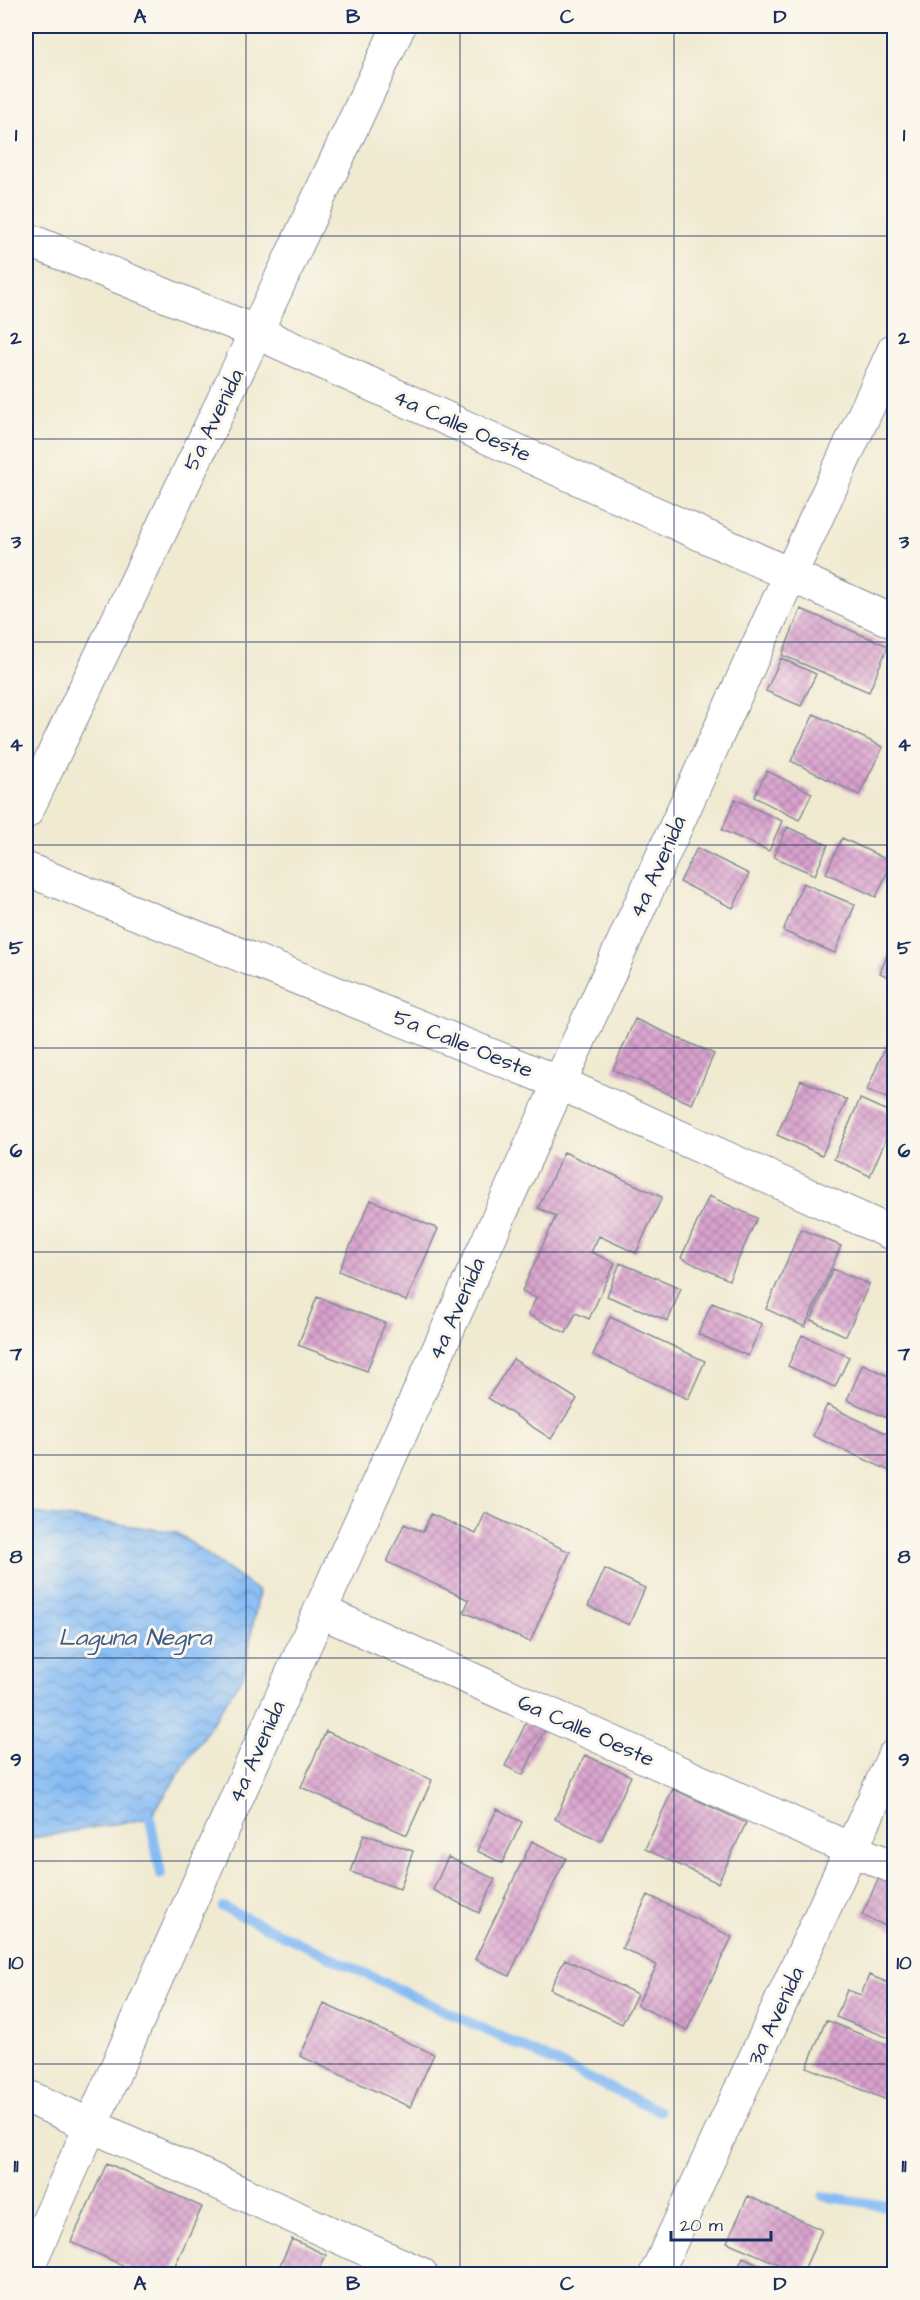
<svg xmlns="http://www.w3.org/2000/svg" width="920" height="2300" viewBox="0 0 920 2300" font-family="'Architects Daughter',sans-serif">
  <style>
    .water { fill: url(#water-waves); stroke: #5075a9; stroke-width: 1.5 }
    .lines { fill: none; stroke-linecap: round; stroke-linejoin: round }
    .stream { stroke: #85bbf4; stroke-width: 10 }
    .building { fill: url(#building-cross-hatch) }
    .minor-casing { stroke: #868c98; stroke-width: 35 }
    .minor { stroke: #fff; stroke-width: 33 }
    .grid { fill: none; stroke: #1b2f5e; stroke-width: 1.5; stroke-opacity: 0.55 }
    .labels { text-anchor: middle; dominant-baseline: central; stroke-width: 6; stroke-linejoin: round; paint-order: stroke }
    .street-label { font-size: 22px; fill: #1b2f5e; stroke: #fbf7ec }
    .water-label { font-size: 24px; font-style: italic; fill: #3b598b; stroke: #fbf7ec }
    .neatline { fill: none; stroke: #1b2f5e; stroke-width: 2 }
    .grid-label { font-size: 20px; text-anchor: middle; font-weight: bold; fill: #1b2f5e }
  </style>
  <defs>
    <pattern id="water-waves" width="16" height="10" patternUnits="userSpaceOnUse" patternTransform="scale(1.5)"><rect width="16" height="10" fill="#85bbf4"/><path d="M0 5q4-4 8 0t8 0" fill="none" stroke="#6c98c9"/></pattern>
    <pattern id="building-cross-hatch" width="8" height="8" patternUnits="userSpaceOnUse" patternTransform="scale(1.5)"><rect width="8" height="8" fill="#d9a2cd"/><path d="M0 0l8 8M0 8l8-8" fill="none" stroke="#af84aa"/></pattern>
  </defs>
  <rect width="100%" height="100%" fill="#fbf7ec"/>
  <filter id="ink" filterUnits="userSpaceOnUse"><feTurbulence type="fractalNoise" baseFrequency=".0167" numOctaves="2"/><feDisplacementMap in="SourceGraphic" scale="12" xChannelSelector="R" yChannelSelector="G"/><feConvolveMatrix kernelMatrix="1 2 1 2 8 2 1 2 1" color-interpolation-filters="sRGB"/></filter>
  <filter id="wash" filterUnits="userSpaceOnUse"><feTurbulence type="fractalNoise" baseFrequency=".008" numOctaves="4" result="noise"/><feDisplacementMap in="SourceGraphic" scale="24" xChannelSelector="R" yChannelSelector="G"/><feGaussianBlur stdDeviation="1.35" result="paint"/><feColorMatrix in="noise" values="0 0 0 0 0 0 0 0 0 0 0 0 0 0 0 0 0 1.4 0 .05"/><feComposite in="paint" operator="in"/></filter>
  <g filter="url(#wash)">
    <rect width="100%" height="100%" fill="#f0ead1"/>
    <!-- water -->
    <path class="water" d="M26,1512l150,20 83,60 -15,82 -94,144 -124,21z"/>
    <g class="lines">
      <!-- stream -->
      <path class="stream" d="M150,1818l11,56
        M223,1907l436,204
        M823,2196l71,11"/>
    </g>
    <g id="blocks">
      <!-- building -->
      <path class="building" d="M801,609l87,37 -19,46 -87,-37z
        M781,658l35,16 -15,32 -35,-15z
        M814,714l69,33 -24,48 -68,-34z
        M767,771l45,22 -13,27 -45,-23z
        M735,799l47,22 -13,30 -47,-21z
        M787,827l41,18 -13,30 -41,-18z
        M842,838l50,24 -16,35 -50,-24z
        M697,848l52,26 -16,34 -53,-26z
        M803,883l52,22 -20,48 -52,-22z
        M894,939v41l-14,-7z
        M635,1019l79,35 -22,50 -79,-34z
        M886,1045l8,3v53l-27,-11z
        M801,1080l46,20 -25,55 -45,-20z
        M860,1099l34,15v6l-24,56 -36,-17z
        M564,1152l98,45 -26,56 -37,-17 -8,16 24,11 -26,56 -13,-6 -10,20 -38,-18 8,-17 -14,-7 34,-75 -18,-8z
        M709,1196l48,22 -28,62 -48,-22z
        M371,1200l67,29 -32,72 -67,-30z
        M801,1229l40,17 -36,81 -39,-18z
        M620,1263l61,25 -13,33 -61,-25z
        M833,1269l36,15 -23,52 -35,-16z
        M317,1297l68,26 -18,48 -69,-26z
        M712,1303l50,21 -14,32 -50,-22z
        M610,1317l95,44 -17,38 -95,-44z
        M802,1335l47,22 -14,30 -47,-21z
        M513,1359l64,40 -26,40 -63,-41z
        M863,1364l31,15v42l-47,-21z
        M827,1405l67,32v23l-4,11 -77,-35z
        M485,1513l85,39 -40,90 -66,-30 5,-12 -82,-38 17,-38 19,8 8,-18 45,20z
        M605,1569l40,19 -16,37 -41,-19z
        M527,1721l18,8 -22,46 -18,-9z
        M326,1731l106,49 -25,55 -106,-48z
        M585,1755l46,21 -30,65 -46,-22z
        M673,1789l73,34 -28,60 -73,-34z
        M497,1809l25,13 -20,41 -25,-12z
        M364,1834l49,17 -13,38 -49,-17z
        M532,1841l34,17 -57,118 -34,-17z
        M448,1857l47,22 -16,34 -46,-23z
        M880,1875l14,6v49l-32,-15z
        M648,1895l84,42 -45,93 -50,-25 20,-40 -35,-17z
        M565,1959l72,35 -15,30 -72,-35z
        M869,1975l25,10v55l-58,-23 11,-27 14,5z
        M324,2004l110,50 -24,53 -110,-51z
        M826,2020l68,28v55l-87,-36z
        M107,2163l95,44 -31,67h-29l-71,-32z
        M748,2196l74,34 -20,44 -75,-32z
        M292,2239l34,16 -9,19h-41z
        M743,2257l37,17h-45z"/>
    </g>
  </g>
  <g filter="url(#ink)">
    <use href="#blocks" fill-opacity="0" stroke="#868c98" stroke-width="1.5"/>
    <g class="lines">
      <!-- minor casing -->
      <g class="minor-casing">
        <path id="minor" d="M26,239l230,93 638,290
          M26,812l230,-480 143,-306
          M26,869l534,214 334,151
          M320,1611l532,239 42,17
          M26,2096l395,178
          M26,2271l294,-660 470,-1036 104,-225
          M656,2274l238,-518"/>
      </g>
      <!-- minor -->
      <use href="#minor" class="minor"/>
    </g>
  </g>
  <!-- grid -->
  <path class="grid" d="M246,26v2248M460,26v2248M674,26v2248M26,236h868M26,439h868M26,642h868M26,845h868M26,1048h868M26,1252h868M26,1455h868M26,1658h868M26,1861h868M26,2064h868"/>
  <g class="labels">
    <!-- street labels -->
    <g class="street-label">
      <text transform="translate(214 420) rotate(-64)">5a Avenida</text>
      <text transform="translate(462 426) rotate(24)">4a Calle Oeste</text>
      <text transform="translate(658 867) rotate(-66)">4a Avenida</text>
      <text transform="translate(463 1044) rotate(22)">5a Calle Oeste</text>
      <text transform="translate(457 1309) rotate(-66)">4a Avenida</text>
      <text transform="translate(586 1731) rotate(24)">6a Calle Oeste</text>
      <text transform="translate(257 1752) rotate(-66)">4a Avenida</text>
      <text transform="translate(776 2016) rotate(-65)">3a Avenida</text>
    </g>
    <!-- water labels -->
    <g class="water-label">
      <text x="135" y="1638">Laguna Negra</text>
    </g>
  </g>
  <!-- margin -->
  <rect width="920" height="2300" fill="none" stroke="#fbf7ec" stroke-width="66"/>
  <!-- scale -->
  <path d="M671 2231v9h100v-9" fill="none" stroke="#1b2f5e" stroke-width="3"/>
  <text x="680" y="2231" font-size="18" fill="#1b2f5e" stroke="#fbf7ec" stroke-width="4.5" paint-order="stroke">20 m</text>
  <rect x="33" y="33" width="854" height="2234" class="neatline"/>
  <g class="grid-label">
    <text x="140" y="23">A</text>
    <text x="353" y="23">B</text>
    <text x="567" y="23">C</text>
    <text x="780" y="23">D</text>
    <text x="16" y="141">1</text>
    <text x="904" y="141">1</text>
    <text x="16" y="344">2</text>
    <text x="904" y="344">2</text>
    <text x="16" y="548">3</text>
    <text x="904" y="548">3</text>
    <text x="16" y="751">4</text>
    <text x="904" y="751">4</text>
    <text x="16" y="954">5</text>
    <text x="904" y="954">5</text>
    <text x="16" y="1157">6</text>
    <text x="904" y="1157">6</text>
    <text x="16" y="1360">7</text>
    <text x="904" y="1360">7</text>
    <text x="16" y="1563">8</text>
    <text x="904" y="1563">8</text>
    <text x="16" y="1766">9</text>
    <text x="904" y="1766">9</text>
    <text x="16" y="1969">10</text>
    <text x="904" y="1969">10</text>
    <text x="16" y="2172">11</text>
    <text x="904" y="2172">11</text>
    <text x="140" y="2290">A</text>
    <text x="353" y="2290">B</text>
    <text x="567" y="2290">C</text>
    <text x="780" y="2290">D</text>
  </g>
</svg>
